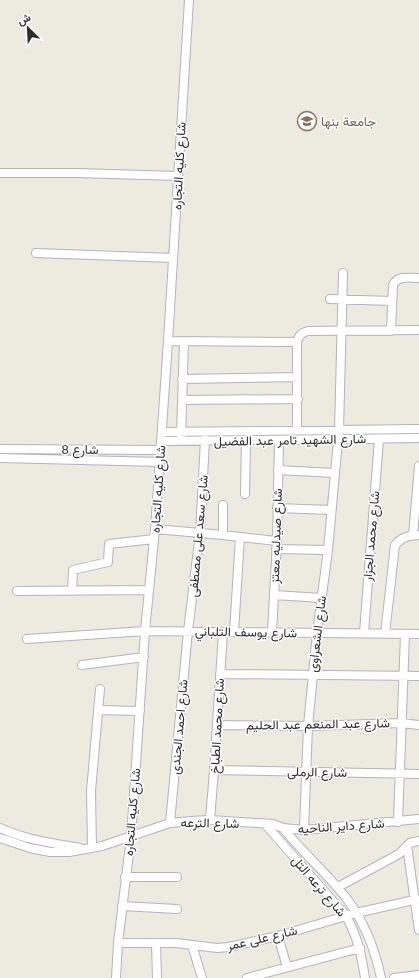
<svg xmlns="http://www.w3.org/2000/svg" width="419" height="978" viewBox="0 0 419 978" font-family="Helvetica,Vazirmatn,sans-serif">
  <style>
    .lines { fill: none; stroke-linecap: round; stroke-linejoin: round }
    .minor-casing { stroke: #b4b3bf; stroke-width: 10 }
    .minor { stroke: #fff; stroke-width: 8 }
    .labels { text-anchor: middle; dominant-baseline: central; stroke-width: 3; stroke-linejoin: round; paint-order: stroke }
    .education-label { font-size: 13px; fill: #785e54; stroke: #fff; text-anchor: start }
    .street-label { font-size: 13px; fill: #2d2d2d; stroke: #fff }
  </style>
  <rect width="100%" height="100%" fill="#edeae0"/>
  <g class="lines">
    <!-- minor casing -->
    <g class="minor-casing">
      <path id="minor" d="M0,173h76l102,3
        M36,253l137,5
        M330,299l62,2
        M391,331l2,-46c5,-10 16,-7 26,-7
        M168,341l129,1
        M182,379l115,-2
        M182,400l116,-1
        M297,430v-88c2,-7 4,-9 11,-11l111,-1
        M162,432l257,-3
        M181,436l3,-94
        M161,441l258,-3
        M0,449l160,1
        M0,458l160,4
        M278,470l56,3
        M245,494l1,-54
        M223,505v30
        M277,508l54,2
        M155,529l68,6 54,6
        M413,535l6,-69
        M276,549l52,1
        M17,591l132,-1
        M72,591l1,-21 35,-8 1,-18 45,-5
        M274,595l48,3
        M234,632l6,-95
        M272,632l5,-91 2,-101
        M364,633l15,-194
        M385,634l10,-89c7,-8 14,-10 24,-10
        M27,639l118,-8 274,3
        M82,665l62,-8
        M220,674l199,2
        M98,710l42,1
        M217,725l91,1 94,-3 17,2
        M214,770l205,4
        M210,820l4,-50 9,-138
        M398,822l7,-188
        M170,823l18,-192 12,-98 5,-93
        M265,824l81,92c12,22 15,37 19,62
        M0,828c26,12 52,15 80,20
        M283,828c20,25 45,46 64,71 18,24 28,50 34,79
        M304,830l4,-104 9,-93 11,-83 11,-120 4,-157
        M0,838l30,10 20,4h19l33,-6 68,-23 21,-2 19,-1 63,4 10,4 21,2 115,-11
        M407,846l12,84
        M92,848l-1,-57 9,-102
        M125,877h52
        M338,887l61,-33 11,-11 9,-2
        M122,906l55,3
        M278,936l9,31
        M118,943h58l41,5 12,-1 49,-11 78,-23 63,-14
        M156,943l1,35
        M192,945l10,33
        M116,978l2,-35 13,-106 14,-206 10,-102 13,-188 21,-341
        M247,978l113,-30
        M394,978l25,-3"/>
    </g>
    <!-- minor -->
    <use href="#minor" class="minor"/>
  </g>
  <!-- icons -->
  <defs>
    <g id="university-ring" transform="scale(1)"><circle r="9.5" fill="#fff" stroke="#8d6e63" stroke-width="1.5"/><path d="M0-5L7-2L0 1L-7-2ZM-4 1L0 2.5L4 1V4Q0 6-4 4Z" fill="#8d6e63"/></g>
  </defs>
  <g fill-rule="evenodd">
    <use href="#university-ring" x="307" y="121"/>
  </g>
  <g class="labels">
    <!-- education labels -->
    <g class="education-label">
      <text x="321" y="121">جامعة بنها</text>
    </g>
    <!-- street labels -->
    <g class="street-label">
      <text transform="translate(179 166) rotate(-87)">شارع كليه التجاره</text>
      <text transform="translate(290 440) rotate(-1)">شارع الشهيد تامر عبد الفضيل</text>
      <text x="80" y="449">شارع 8</text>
      <text transform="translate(158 489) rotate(-86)">شارع كليه التجاره</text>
      <text transform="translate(198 536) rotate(-85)">شارع سعد على مصطفى</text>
      <text transform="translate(276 536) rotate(-88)">شارع صيدليه معتز</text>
      <text transform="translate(371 536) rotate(-85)">شارع محمد الجزار</text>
      <text transform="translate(246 632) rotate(1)">شارع يوسف التلباني</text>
      <text transform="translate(317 634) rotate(-83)">شارع الشعراوى</text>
      <text transform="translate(318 724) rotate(-1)">شارع عبد المنعم عبد الحليم</text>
      <text transform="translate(217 726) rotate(-87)">شارع محمد الطباخ</text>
      <text transform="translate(179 727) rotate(-85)">شارع احمد الجندى</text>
      <text transform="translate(317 772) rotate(1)">شارع الرملى</text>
      <text transform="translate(132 812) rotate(-85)">شارع كليه التجاره</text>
      <text transform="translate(210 823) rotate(1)">شارع الترعه</text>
      <text transform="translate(341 826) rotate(-4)">شارع داير الناحيه</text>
      <text transform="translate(319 886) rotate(49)">شارع ترعه التل</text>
      <text transform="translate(262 938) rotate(-13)">شارع على عمر</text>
    </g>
  </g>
  <!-- north arrow -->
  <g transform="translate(28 28) rotate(336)" stroke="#ffffff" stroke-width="3" paint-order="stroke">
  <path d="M0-3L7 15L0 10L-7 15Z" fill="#2d2d2d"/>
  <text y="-6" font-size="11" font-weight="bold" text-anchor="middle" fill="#2d2d2d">ش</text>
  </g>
</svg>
